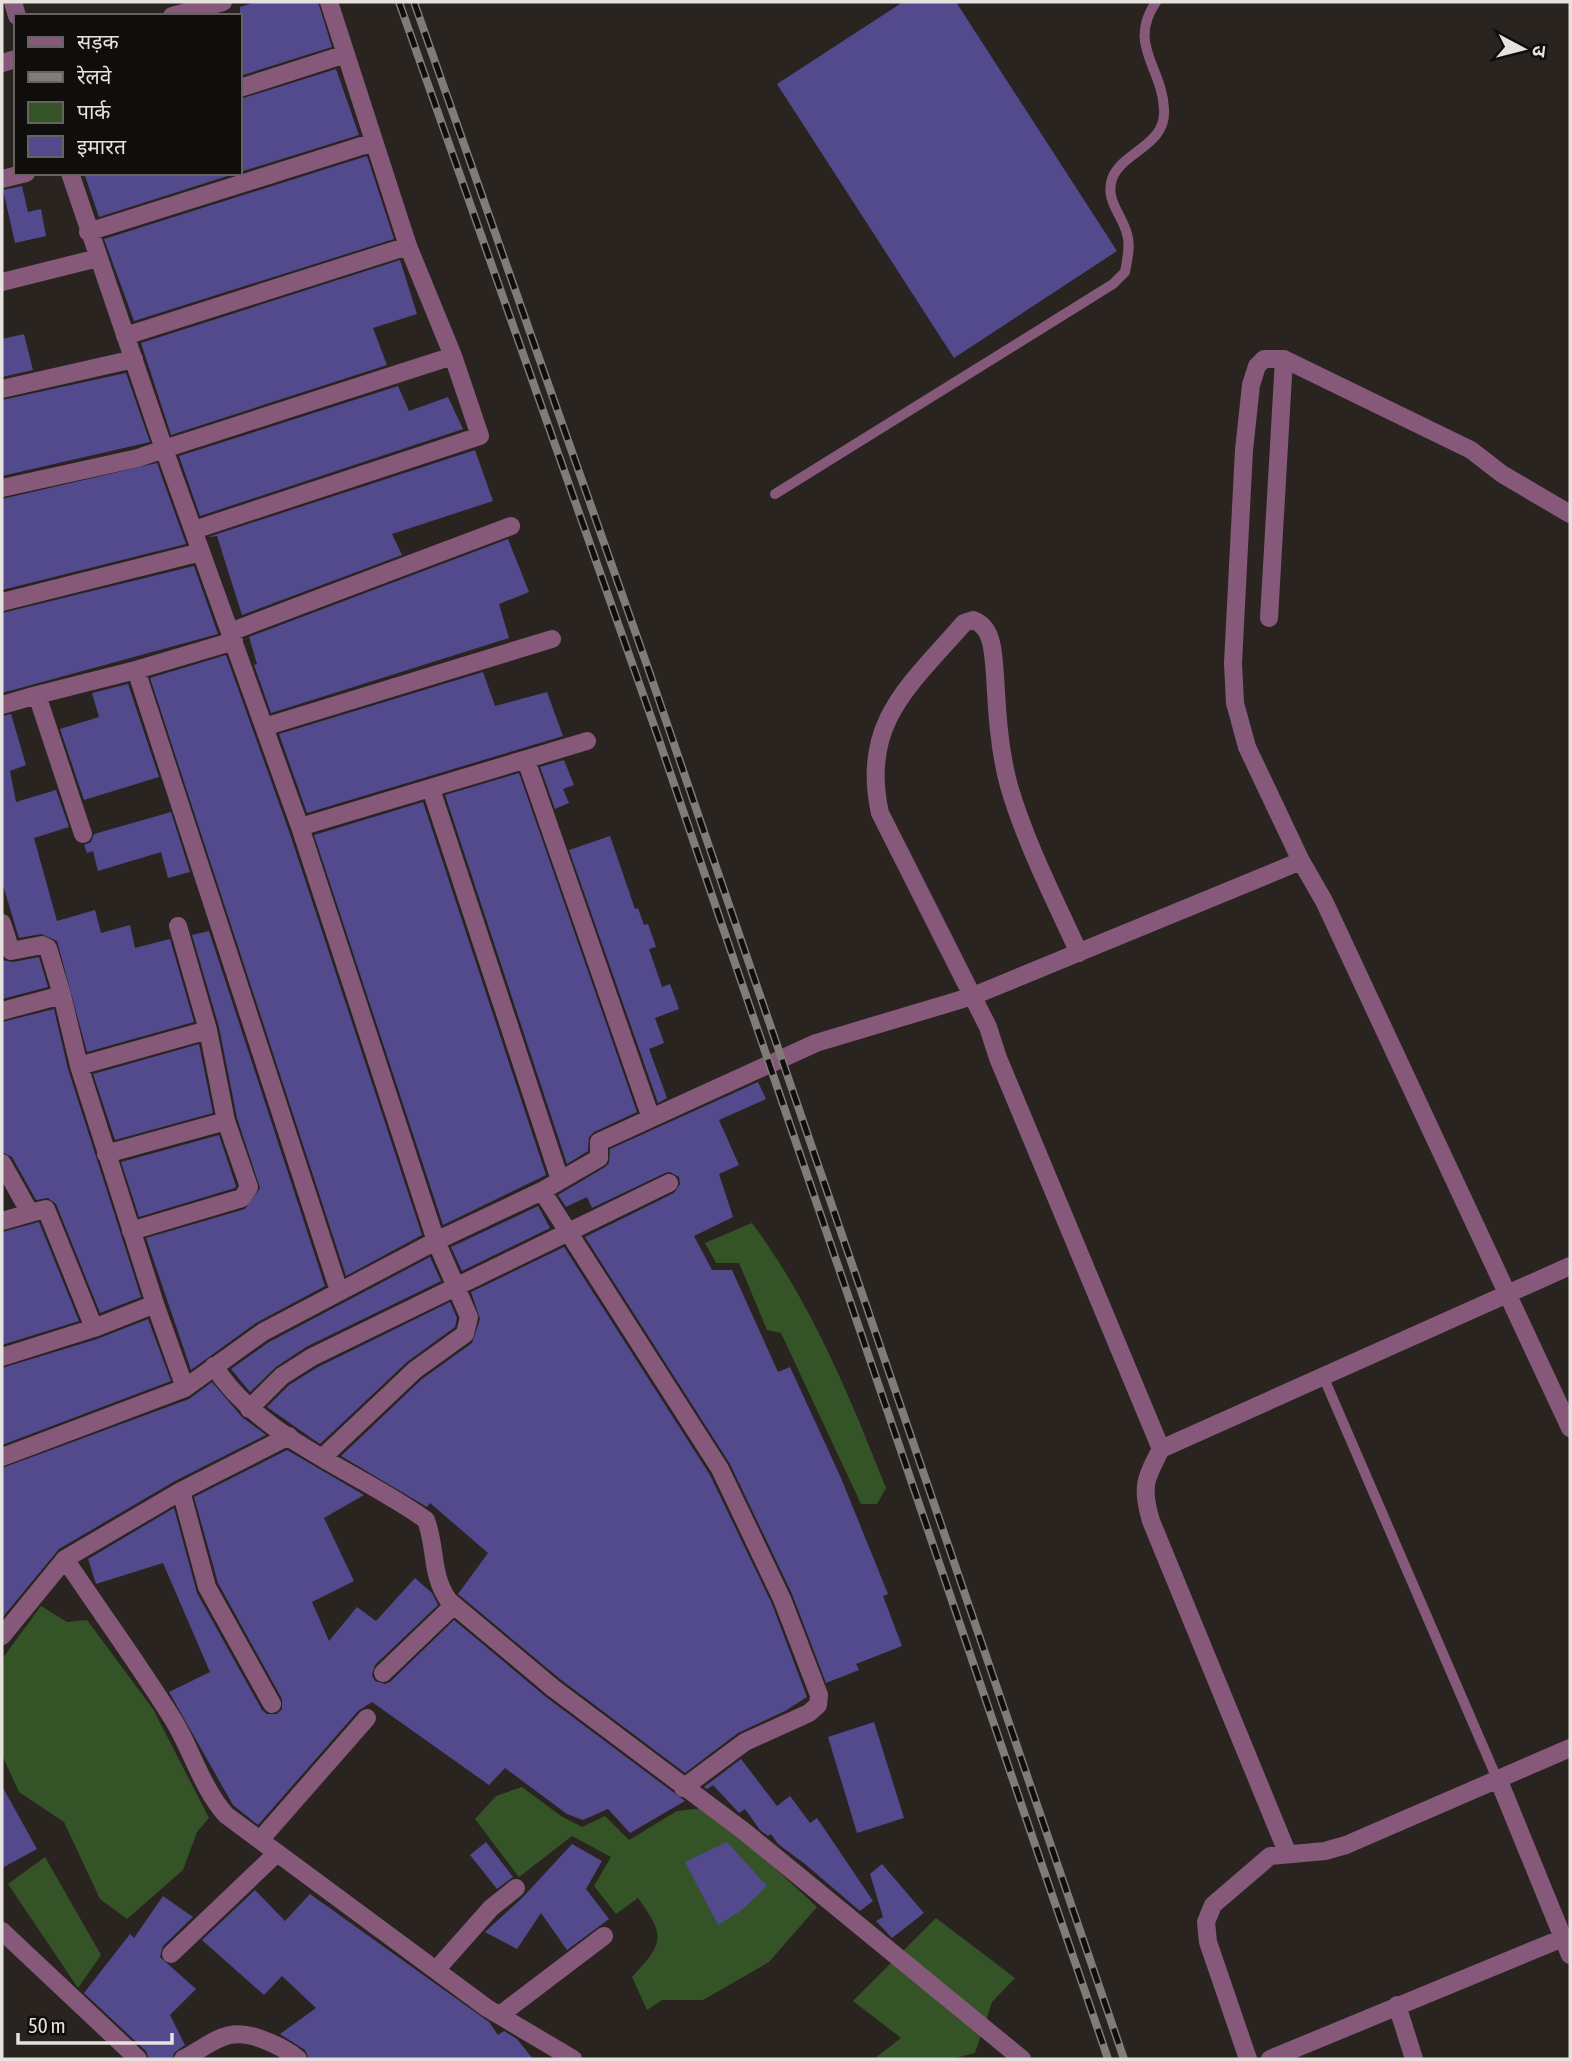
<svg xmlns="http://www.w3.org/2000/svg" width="1572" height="2061" viewBox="0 0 1572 2061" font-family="'Asap Condensed','Noto Sans Devanagari',sans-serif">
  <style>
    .green { fill: #345427 }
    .building { fill: #53498d }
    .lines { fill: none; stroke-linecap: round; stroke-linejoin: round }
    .lane { stroke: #86597a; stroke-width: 10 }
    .street { stroke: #86597a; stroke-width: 18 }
    .rail-casing { stroke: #807c78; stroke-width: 8 }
    .rail { stroke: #100e0c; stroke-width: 5; stroke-dasharray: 16; stroke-linecap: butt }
  </style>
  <rect width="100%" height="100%" fill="#292420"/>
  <!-- green -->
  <path class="green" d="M752,1223c59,79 98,174 134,265l-9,16h-16l-80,-171 -14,-3 -28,-67h-23l-11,-20z
    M41,1606l26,16 20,-2 66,89 56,109 -12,14 -14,38 -56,49 -27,-20 -36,-77 -45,-30 -17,-37v-96z
    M522,1787l39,29 21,11 23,-11 24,24 48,-29 26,-3 36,27 78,72 -48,55 -66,38h-41l-15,10 -15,-33c32,-35 34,-40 6,-79l-22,16 -22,-28 17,-29 -39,-21 -53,41 -44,-58 21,-23z
    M45,1857l56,98 -23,33 -70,-104z
    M936,1918l79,60 -23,24 -17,51 -24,6h-77l27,-21 -48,-37z"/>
  <!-- building -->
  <path class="building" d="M256,2h62l14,45 -92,29v-69z
    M903,2h53l161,249 -163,107 -177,-274z
    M336,69l23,66 -119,37v-73z
    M367,156l27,83 -260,82 -30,-82z
    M84,173h153l-138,44z
    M22,186l6,26 13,-3 5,27 -31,7 -12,-53z
    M400,260l17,54 -44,14 14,37 -216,70 -30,-92z
    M24,334l9,36 -31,7v-38z
    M126,373l24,69 -148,34v-76z
    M398,386l11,25 39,-14 15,32 -263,87 -21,-60z
    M475,450l18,51 -101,33 10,21 -160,60 -25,-79 -9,1z
    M157,463l29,81 -184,46v-91z
    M508,539l21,53 -30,12 10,34 -238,75 -17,-48 3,-1 -8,-27z
    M194,566l24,68 -216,59v-80z
    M226,655l63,176 133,404 -76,41 -196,-598z
    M483,672l12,34 52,-14 16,44 -256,77 -28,-79z
    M128,684l31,93 -75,23 -24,-71 39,-12 -7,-24z
    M11,714l15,51 -16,6 6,31 40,-12 13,37 -35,11 23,83 38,-11 6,23 29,-8 5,23 35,-9 24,83 -107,30 -30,-111 -16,-7 -22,4 -17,-56v-166z
    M564,760l10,25 -11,4 6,14 -14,6 -15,-42z
    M519,773l118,339 -43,20 -5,5 -1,14 -21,13 -122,-369z
    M423,802l123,373 -103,50 -129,-390z
    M171,812l19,60 -22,6 -7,-26 -63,19 -5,-20 -6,2 -3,-8 7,-3 3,-8z
    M610,836l25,73 3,-1 6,17 4,-1 8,23 -7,2 13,38 8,-3 9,25 -24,9 9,25 -15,6 18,49 -9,5 -89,-253z
    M209,931l116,355 -69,37 -65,47 -45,-132 99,-29 15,-21 -23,-70 -18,-91 -27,-92z
    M39,957l9,30 -46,12v-39l11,2z
    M54,1009l14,60 73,228 -41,16 -44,-109 -8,-6 -12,2 -24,-43 -10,-5v-130z
    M199,1044l14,69 -98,27 -22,-66z
    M758,1082l8,17 -47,21 20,45 -20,9 14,43 -39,19 18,34h20l46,102 12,-5 51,111 47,116 -5,2 19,50 -46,18 3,6 -33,13 -34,-89 -62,-130 -145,-227 89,-44 6,-9 -1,-7 -9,-5 -5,1 -73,35 -5,-11 -21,10 -8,-12 47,-28 4,-4 1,-14z
    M219,1135l17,51 -1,2 -96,29 -18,-55z
    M538,1206l12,22 -88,43 -11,-24z
    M39,1222l40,99 -77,24v-113z
    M564,1247l146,228 62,129 35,93 -22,14 -47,22 -53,40 -125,-94 -102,-85 30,-41 -58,-50 -3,4 -86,-51 81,-77 50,-36 8,-24 -9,-27z
    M430,1257l11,24 -135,66 -30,20 -26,25 -19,-23 38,-27z
    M450,1302l7,16 -2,9 -48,35 -87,82 -53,-37 22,-22 29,-18z
    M148,1319l23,62 -169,64v-77l95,-29z
    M212,1382l30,35 24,18 -91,46 -116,68 -57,69v-150l187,-69z
    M287,1450l77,45 -40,23 30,63 -42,21 17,39 28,-34 19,14 39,-43 17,15 6,12 -63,60 -3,10 3,6 10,3 5,-2 64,-62 92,77 139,104 -55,32 -22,-24 -25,11 -16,-6 -62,-46 -16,17 -117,-83 -14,9 -100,114 -25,-20 -64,-113 41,-20 -47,-109 -67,21 -8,-25 86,-51 23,85 65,117 5,4h10l5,-5v-10l-64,-116 -24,-86z
    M874,1722l30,96 -47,15 -29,-96z
    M741,1759l36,47 13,-10 20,27 7,-5 56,83 -13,10 -55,-47 -27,-20 -7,-10 -3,2 -8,-6 -15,-21 -6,4 -26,-28 -6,4 -3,-2z
    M2,1786l35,63 -35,19z
    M486,1842l27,35 -16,12 -27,-34z
    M727,1842l40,44 -25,24 -24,15 -33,-63z
    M572,1844l30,17 -16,28 23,30 -42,31 -26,-37 -24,36 -32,-17 38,-35z
    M882,1864l42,49 -32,25 -16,-17 7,-4 -13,-43z
    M255,1890l30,31 25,-27 179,128 9,13 6,-4 13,8 16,20h-224l-4,-9 -25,-16 36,-26 -34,-32 -18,19 -62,-55z
    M163,1896l30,21 -30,29 -3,11 36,32 -26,26 15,30 -11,8 -2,6h-23l-3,-8 -62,-58 46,-59 4,4z"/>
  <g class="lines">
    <!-- lane -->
    <path class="lane" d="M775,494l338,-210 12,-12c2,-12 6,-27 2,-38 -5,-20 -22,-33 -15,-55 9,-27 55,-33 52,-70 -2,-43 -37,-64 -8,-107
      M1323,1376l175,405"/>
    <!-- street -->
    <path class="street" d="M13,2l4,14
      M172,16l51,-14
      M2,63l14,-4
      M240,88l106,-34
      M70,173l94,276 289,-93
      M2,179l24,-6
      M88,232l286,-90
      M2,282l96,-24
      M125,336l283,-90
      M2,389l132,-30
      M2,488l136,-30 26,-9 136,378 136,414 106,-50 57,-33v-16l217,-99 157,-47 328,-135 23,40 246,527
      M194,530l286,-94 -27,-80 -45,-110 -79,-244
      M2,602l199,-50
      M1269,618l15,-259
      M230,632l281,-106
      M234,641l-98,29 203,621
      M2,705l35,-10
      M264,727l288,-88
      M526,760l125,358
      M431,789l129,391
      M300,827l287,-86
      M83,834l-46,-139 99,-25
      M1301,861l-54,-114 -12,-44 -2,-40 11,-213 7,-65 6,-19 7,-7h20l187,91 31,24 68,40
      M2,923l9,28 31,-6 6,3 14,47
      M1079,953c-25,-55 -53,-109 -70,-167 -10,-36 -12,-75 -14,-111 -2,-20 -1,-48 -22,-55l-9,3c-54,62 -104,100 -84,190l108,214 10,31 163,391c-16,30 -20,38 -10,72l136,331
      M2,1011l60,-16 17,71 76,238 -61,24 -92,29
      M79,1066l129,-36
      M106,1154l120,-33
      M2,1163l28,50 16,-4 48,119
      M542,1191l178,278 62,130 37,96 -1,10 -9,8 -64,29 -62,46
      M2,1221l28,-8
      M131,1231l111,-33 7,-11 -23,-66 -18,-91 -30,-104
      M155,1304l30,84 78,-56 173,-91 33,76 -4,17 -50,36 -91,86
      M214,1366c45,72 144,105 212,154 11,30 4,54 23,81l104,87 192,144 277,227
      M249,1409l33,-33 30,-19 357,-174
      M1161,1449l409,-183
      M2,1457l183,-69
      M181,1491l108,-55
      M65,1559c36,54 75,107 109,162 18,30 28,67 52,94l261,193 86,51
      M2,1636l63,-77 116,-68 26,96 65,117
      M383,1673l71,-68
      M1499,1781l71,174
      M260,1840l107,-122
      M2,1931l136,128
      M171,1954l106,-101
      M436,1970l55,-62 25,-20
      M1397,2005l17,54
      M500,2015l104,-79
      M183,2059c32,-17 44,-34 81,-19 12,5 24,10 34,19
      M1248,2059l-40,-117 -2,-20 7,-17 57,-49 55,-5 21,-6 224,-97
      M1270,2059l293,-121"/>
    <!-- rail casing -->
    <g class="rail-casing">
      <path id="rail" d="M399,2l258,732 451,1325
        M414,2l235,669 475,1388"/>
    </g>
    <!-- rail -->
    <use href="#rail" class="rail"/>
  </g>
  <!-- border -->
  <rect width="1572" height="2061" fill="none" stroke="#e5e2df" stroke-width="7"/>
  <!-- legend -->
  <rect x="14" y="14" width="228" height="161" fill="#100e0c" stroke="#656360" stroke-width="2"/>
  <rect x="28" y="37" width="35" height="10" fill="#86597a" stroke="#656360" stroke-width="2"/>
  <text x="77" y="49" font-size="21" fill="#e5e2df">सड़क</text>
  <rect x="28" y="72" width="35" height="10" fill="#807c78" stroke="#656360" stroke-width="2"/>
  <text x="77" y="84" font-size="21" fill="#e5e2df">रेलवे</text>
  <rect x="28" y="102" width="35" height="21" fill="#345427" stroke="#656360" stroke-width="2"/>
  <text x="77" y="119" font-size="21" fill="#e5e2df">पार्क</text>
  <rect x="28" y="136" width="35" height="21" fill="#53498d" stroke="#656360" stroke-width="2"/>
  <text x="77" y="154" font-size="21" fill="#e5e2df">इमारत</text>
  <!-- north arrow -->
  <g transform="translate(1523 49) rotate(97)" stroke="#100e0c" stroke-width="5" paint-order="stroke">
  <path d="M0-5L12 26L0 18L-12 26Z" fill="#e5e2df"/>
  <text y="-10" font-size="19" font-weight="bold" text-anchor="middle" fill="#e5e2df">उ</text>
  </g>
  <!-- scale -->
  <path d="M18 2033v10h154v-10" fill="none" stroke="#e5e2df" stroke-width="3.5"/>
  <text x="28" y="2033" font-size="21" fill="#e5e2df" stroke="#100e0c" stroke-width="5" paint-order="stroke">50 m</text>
</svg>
